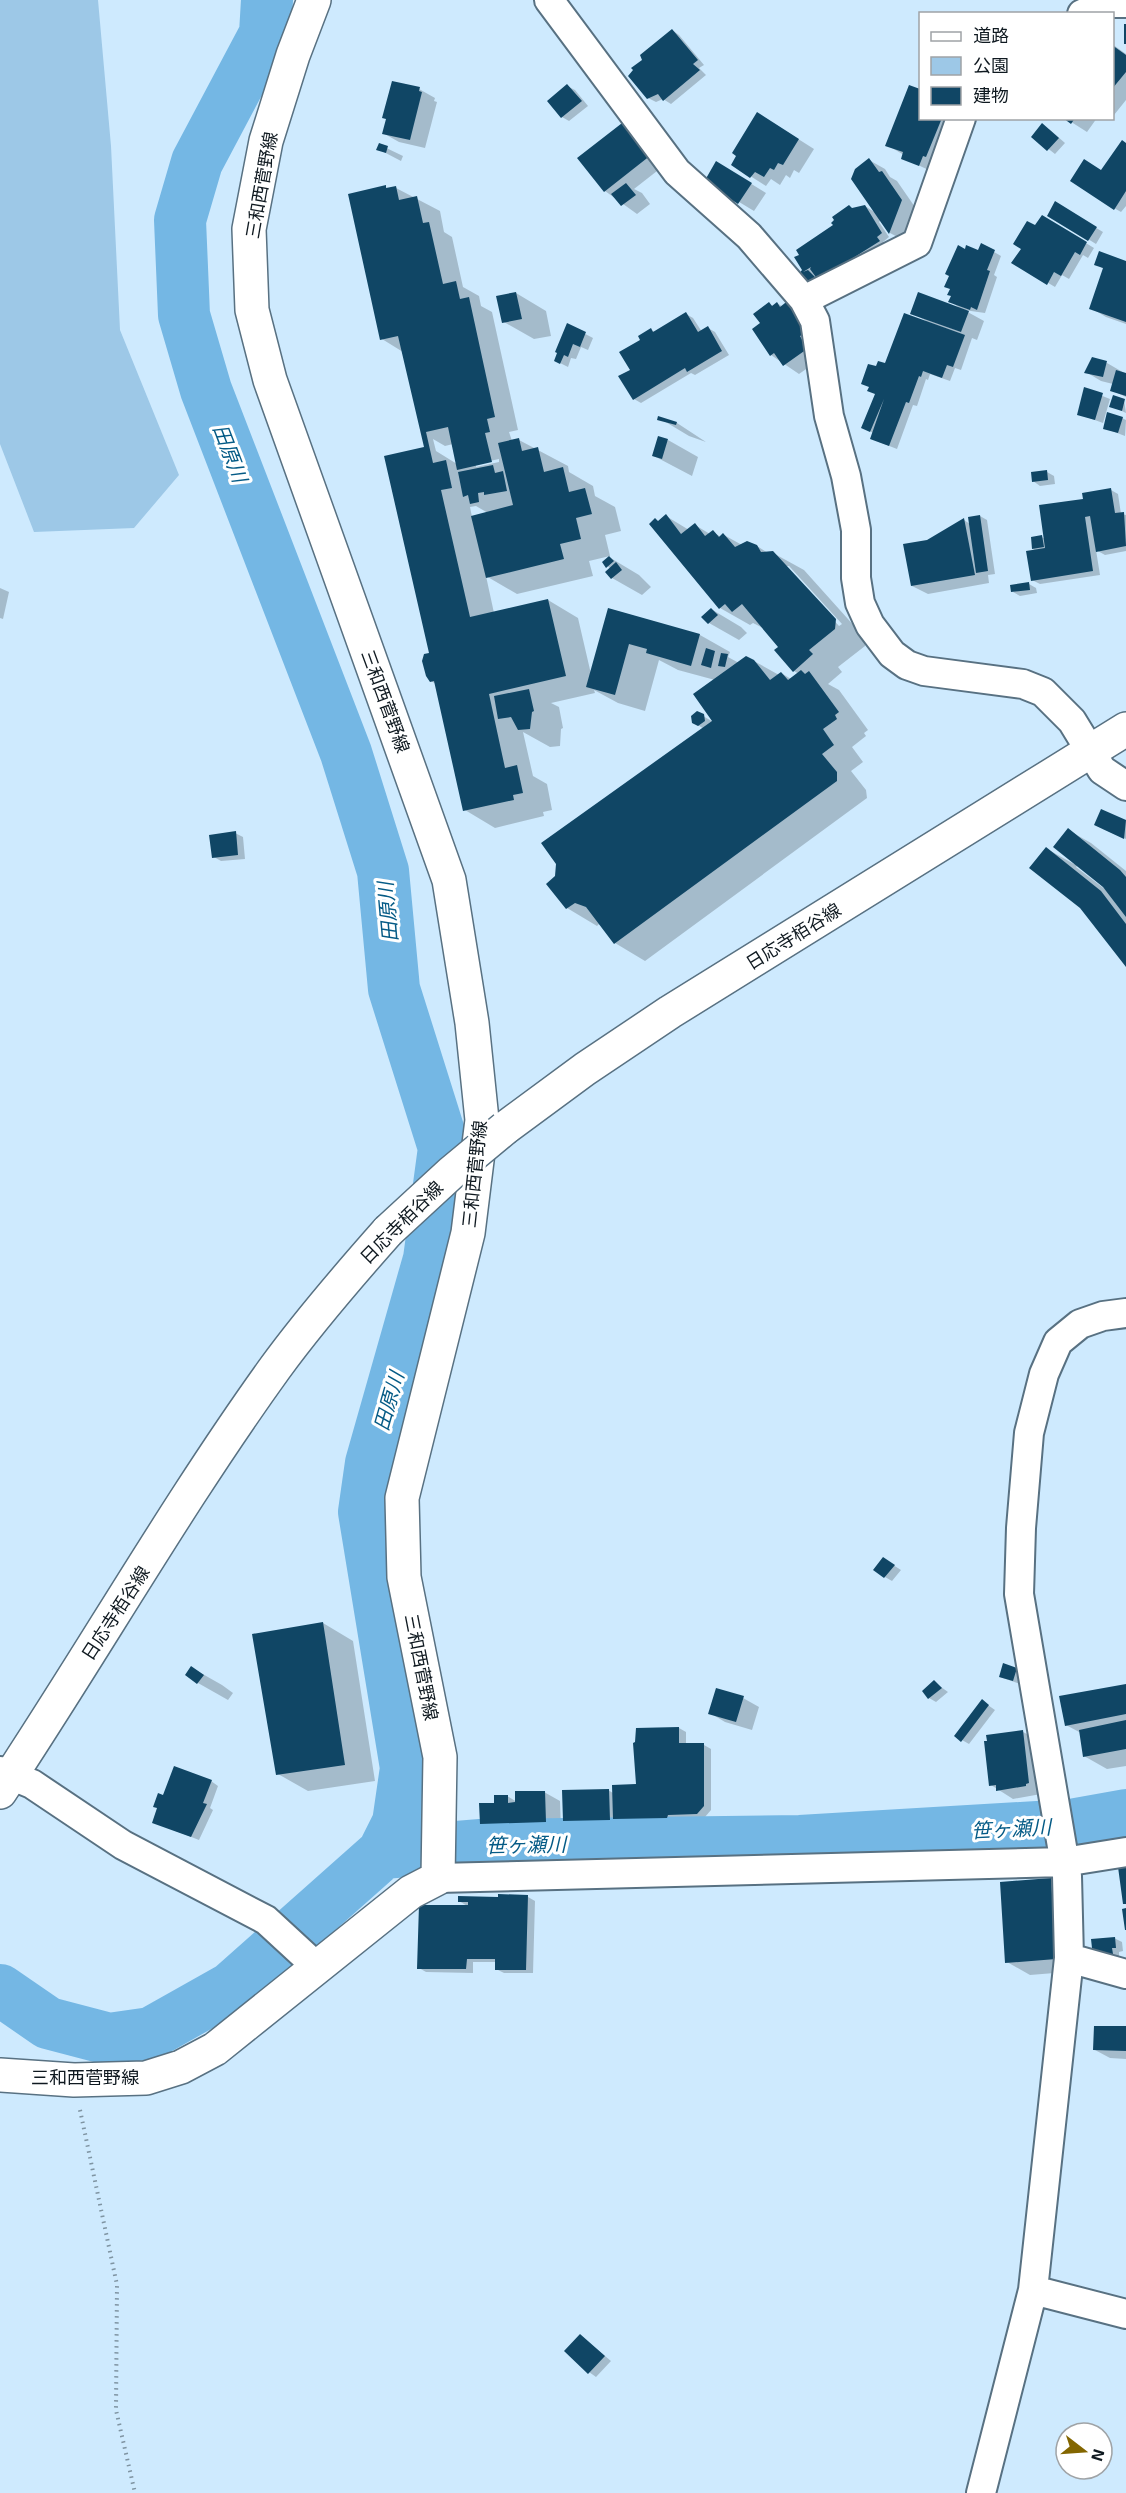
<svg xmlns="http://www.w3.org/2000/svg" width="1126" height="2493" viewBox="0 0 1126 2493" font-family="'Exo 2','Noto Sans JP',sans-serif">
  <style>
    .green { fill: #9dc8e7 }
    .shadow { fill: #0003; fill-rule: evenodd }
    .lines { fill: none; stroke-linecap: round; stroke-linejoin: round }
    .river { stroke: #74b7e4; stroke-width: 52 }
    .building { fill: #104665 }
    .minor-casing { stroke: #587182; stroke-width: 32 }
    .secondary-casing { stroke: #587182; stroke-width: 36 }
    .path { stroke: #7f94a2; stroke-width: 4; stroke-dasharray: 1.5 4.5; stroke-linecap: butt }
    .minor { stroke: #fff; stroke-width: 28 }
    .secondary { stroke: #fff; stroke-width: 33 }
    .secondary-bridge-casing { stroke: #587182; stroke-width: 36; stroke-linecap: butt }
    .secondary-bridge { stroke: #fff; stroke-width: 33 }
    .labels { text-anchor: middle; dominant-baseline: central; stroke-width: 6; stroke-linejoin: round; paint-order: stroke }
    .street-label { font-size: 18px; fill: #0f1920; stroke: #fff }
    .water-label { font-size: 20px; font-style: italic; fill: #055b86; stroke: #fff }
  </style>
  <rect width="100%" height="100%" fill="#ceeafe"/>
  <!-- green -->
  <path class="green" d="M0,0h98l13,146 9,184 59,145 -45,53 -100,4 -34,-88z"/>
  <!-- shadow -->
  <path class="shadow" d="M672,30l7,5 25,30 -5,3 7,7 -35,29 -8,-5 -7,3 -8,-4 -13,-28z
    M1112,44l14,10v46l-12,15 -2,-1z
    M567,86l8,4 13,16 -19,15 -7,-4 -13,-15z
    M910,86l10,5v27h40l-25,55 -32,-15 1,-3 -17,-10z
    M419,89l16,9 -1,3 3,1 -12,46 -26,-6 -16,-9z
    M1065,118h32l-10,14z
    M626,122l40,42 -32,25 8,4 8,11 -13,10 -32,-23 -26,-32z
    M773,123l41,26 -15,24 -5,-3 -4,8 -4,-3 -6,10 -9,-6 -5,7 -33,-21z
    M1049,129l16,14 -10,11 -22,-17z
    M1126,144v62l-5,6 -7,-4 -12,-36z
    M380,145l23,11 -2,5 -23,-12z
    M869,160l16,9 5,8 7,4 20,29 -12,31 -15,-8 -9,-13 -2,2 10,15 -6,5 3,3 -61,41 -25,-11 35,-49 18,-17 12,-3 11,7z
    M732,172l34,21 -12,18 -48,-29z
    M385,187l4,2 7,-1 44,23 4,21 8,5 11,50 16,9 2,10 11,6 26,118 -9,2 3,9 7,-1 49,26 1,6 24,14 2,10 20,11 6,24 -16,4 5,21 -21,5 4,15 -76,18 -31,-18 8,37 54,-13 30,18 13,56 19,-65 90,26 30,17 -2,5 11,6 15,-2 25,14 2,-2 10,6 8,-5 -5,-3 -14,-24 -17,-19 -10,-5 -3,2 -30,-17 -69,-84 8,-2 7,-6 23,14 6,-5 15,9 3,-2 8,5 3,-2 18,10 15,1 11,7h5l31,17 61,68v8l-27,21 4,5 -14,12 11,6 29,40 -4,3 2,3 -14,11 11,15 -12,9 15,19 1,8 -222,163 -30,-18 -15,-20 -3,3 -30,-18 137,-179 -11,-7 10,-6 12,7v-43l-37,-10 -19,-10 -14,51 -27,-8 -24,-13 1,3 -44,10 8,4 4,21 -2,1 -1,17 -10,1 -27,-15 10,44 14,8 5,26 -9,2 1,4 -49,12 -30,-18 -29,-126 -5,-3 -6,-233 -22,-96 -21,-13zM433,439l12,7 8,-2 4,20 -21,-13zM499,459v3l-23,5v-3zM476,506l12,7 -16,4 -2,-10zM785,566h4l53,58 -3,2z
    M1056,204l47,28 -7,12 -47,-29z
    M1043,217l51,31 -6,10 -5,-3 -14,24 -7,-4 -7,12 -42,-25z
    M982,245l19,11 -7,19 3,2 -12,36 -21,-3 20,11 -7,19 -5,-2 -11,32 -6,-2 -5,13 -20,-7 -2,6 -2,-1 -9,27 -4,-1 -16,44 -18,-7 -6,-9 -10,-6 13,-32v-27l10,-3 40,-44 -14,-8 49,-4 -11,-8 16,-50 12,1z
    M1126,262v62l-20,-7 -15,-9 13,-39 -8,-5z
    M516,293l30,18 5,25 -17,3 -30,-17z
    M777,303l6,4 39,51 -23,16 -28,-19 -17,-26 8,-5 7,-20 4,2z
    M686,314l7,4 9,14 6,-4 7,4 14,23 -34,20 -4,-2 -50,30 -7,-4 -2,-29 10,-30 9,-10 4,2z
    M568,325l25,13 -5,12 -7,-3 -5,12 -5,-1 -3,9 -12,-6z
    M1107,363l19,11v23l-15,-7 2,-6 -12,-3 -15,-9z
    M1085,389l25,10 -7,24 -25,-9z
    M1124,400l2,13 -15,-7z
    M659,418l18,5 29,19 -17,-6z
    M1122,418l4,2 -1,16 -21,-8z
    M668,440l30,17 -6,19 -38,-20z
    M1047,472l7,4 1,8 -15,2 -7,-5z
    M1111,490l7,4 3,20 5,1v36l-21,4 -9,-5 4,25 -60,9 -8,-4 2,-28 -2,-13 9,-2 5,2 38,-39z
    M980,516l7,4 8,54 -7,1 1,8 -61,11 -16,-8 16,-44 36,-22 6,4z
    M609,557l30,18 12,12 -9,8 -30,-17 -1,-9 -7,-6z
    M1029,584l7,4 1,5 -17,3 -7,-4z
    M0,588l9,4 -6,27 -3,-1z
    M711,609l30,18 6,6 -8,7 -30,-17z
    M1102,811l24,10v18l-23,-10z
    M1068,830l23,13 35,28v93l-79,-115 27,15zM1078,865l32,28 -34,-26z
    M235,833l8,4 2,22 -24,2 -7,-4z
    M890,1563l11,7 -9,11 -7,-4z
    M323,1623l30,18 22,140 -67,10 -30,-17z
    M192,1668l30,17 11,8 -5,7 -30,-17z
    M1017,1669l7,4 -4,11 -20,-7z
    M934,1682l14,10 -12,10 -7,-4 -5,-7z
    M1126,1685v81l-19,3 -23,-13 -3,-23 -15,-8z
    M743,1698l16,9 -7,23 -27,-8 -15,-9z
    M982,1701l13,9 -26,34 -7,-4z
    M679,1728l7,4v13h18l7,4v61l-6,7 -30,2 -1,2 -52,2 -6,-4 1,4 -45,1 -7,-4 43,-30 5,3 25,-8z
    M1023,1732l15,8 3,54 -28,5 -22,-14z
    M211,1781l7,5 -8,22 3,2 -14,30 -46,-18 11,-25z
    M544,1792l16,9 1,29 -64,2 -15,-9 14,-19 11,-8 10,6z
    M1051,1880l23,13 5,78 -49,4 -23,-13z
    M528,1897l7,4 -2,72h-29l-8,-4 1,-7h-24v11l-47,-1 -7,-4 50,-61 -10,-6z
    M1114,1938l8,4 1,9 -4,1v6l-18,2z
    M1126,2028v31l-16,-1 -15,-8z
    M581,2336l30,25 -15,16 -7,-5z"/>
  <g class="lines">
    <!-- river -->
    <path class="river" d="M267,0l-2,34 -68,128 -17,58 4,95 22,75 140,363 37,118 11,118 50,159 -15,111 -58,204 -7,49 42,256 -8,55 -15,30
      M0,1990l48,33 61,16 42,-6 80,-45 152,-135 98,-8 319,-4 270,-16 56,-10"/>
  </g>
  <!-- building -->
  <path class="building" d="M1124,24h2v20h-2z
    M672,29l26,31 -5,4 7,6 -37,31 -5,-7 -11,5 -19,-23 5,-6 -2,-2 11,-8 -2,-5z
    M1112,45l14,10v17l-14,17z
    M392,81l28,6 -1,4 3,1 -12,48 -28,-6 4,-15 -4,-1z
    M567,84l15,17 -21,17 -14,-17z
    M909,85l11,4v29h22l-16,39 -3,-1 -4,10 -18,-7 2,-7 -18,-6z
    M757,112l42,27 -16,26 -5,-2 -4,7 -4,-2 -6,9 -9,-5 -5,6 -19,-13 5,-9 -4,-3z
    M1063,118h12l-4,6z
    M626,120l25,35 -47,37 -27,-34z
    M1042,123l17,15 -12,13 -16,-14z
    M1122,140l4,3v48l-12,19 -44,-29 14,-22 17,11z
    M379,143l9,3 -2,7 -10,-3z
    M869,158l10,14 3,-1 20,29 -13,34 -38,-55 4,-10z
    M716,161l36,22 -14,21 -34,-22z
    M626,183l10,12 -15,11 -10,-12z
    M386,185v3l10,-2 3,14 18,-4 6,27 6,-1 14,62 13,-3 4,18 9,-2 26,120 -8,2 3,13 -5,1 7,29 -35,8 -9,-43 -22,5 7,31 13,-3 6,28 -11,2 29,127 78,-18 18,77 -77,18 16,74 12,-3 6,28 -10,2 1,5 -51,11 -29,-130 -4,1 -4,-6 -4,-15 2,-7 5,-1 -45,-197 40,-9 -26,-111 -18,4 -32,-146z
    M1055,201l42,26 -9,14 -41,-25z
    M849,205l3,3 13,-3 17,28 -5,4 3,4 -62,39 -8,-11 1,-2 -8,5 5,-2 11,11 -8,7 -13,-13 4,-5 -8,-13 5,-2 -3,-5 37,-25 -2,-2 3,-3 -2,-3z
    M1042,215l45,27 -7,13 -5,-3 -14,24 -7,-4 -7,13 -36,-22 10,-14 -8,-5 14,-23 8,4z
    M981,243l14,7 -8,20 3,1 -13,39 -6,-3 -1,3 -22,-8 3,-6 -4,-1 3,-6 -6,-2 5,-11 -4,-2 13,-29 7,4 1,-4 12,5z
    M1099,251l27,10v61l-37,-13 14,-41 -9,-3z
    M516,292l6,27 -20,4 -6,-27z
    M918,292l51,19 -8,21 -51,-18z
    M790,299l17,33 -7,4 7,13 -24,17 -9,-13 -4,3 -18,-27 8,-6 -7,-9 16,-12 3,4 5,-4 3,5z
    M686,312l12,20 10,-6 14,25 -35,21 -2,-4 -52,32 -15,-24 12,-6 -11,-18 21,-12 -2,-4 13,-8 2,4z
    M904,313l61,22 -12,32 -6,-2 -5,13 -19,-7 -2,6 -2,-1 -10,27 -3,-1 -17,44 -19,-7 14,-40 -14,33 -9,-4 14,-34 -8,-3 2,-4 -8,-3 7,-20 8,2 2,-5 7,2z
    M567,323l19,9 -6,15 -7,-3 -5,13 -4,-2 -4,9 -6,-3 3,-8 -2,-1z
    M1092,357l15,4 -4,16 -19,-4z
    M1116,370l10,3v23l-16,-5z
    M1084,387l19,6 -8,27 -18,-5z
    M1113,395l12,4 -3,12 -13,-4z
    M1107,412l16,5 -5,16 -15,-4z
    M658,416l19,6 -1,3 -19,-5z
    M658,436l10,3 -6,20 -10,-3z
    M519,438l3,13 16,-4 6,25 19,-5 6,25 16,-4 7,26 -16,4 5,21 -21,5 4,15 -78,19 -15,-62 42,-11 -15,-62z
    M493,465l2,8 8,-2 4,20 -23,4v-3l-6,1 1,9 -9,2 -2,-9 -5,2 -5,-25z
    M1047,470l1,10 -16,2 -1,-10z
    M1111,488l4,25 9,-1 2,34 -30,6 -6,-36 -5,1 8,54 -62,10 -5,-30 19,-3 -6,-43 44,-6 -1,-6z
    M666,514l15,20 14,-11 10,13 8,-6 6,7 4,-4 12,14 12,-6 10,4 4,7 12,-1 63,68 -1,10 -26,21 4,4 -20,18 -19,-22 4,-3 -36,-43 -10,8 -7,-8 -6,5 -70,-85 6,-6 3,3z
    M980,515l8,56 -12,2 -8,-56z
    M964,518l11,57 -64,11 -8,-42 24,-4z
    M1042,535l2,12 -12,2 -1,-12z
    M609,556l5,5 -8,7 -4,-6z
    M616,562l6,8 -11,9 -6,-7z
    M1029,582l1,8 -19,2 -1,-7z
    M608,608l92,26 -9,32 -45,-13 1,-4 -18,-5 -14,51 -29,-8z
    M711,608l7,7 -10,9 -7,-7z
    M706,648l9,3 -4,17 -10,-3z
    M721,653l7,1 -3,13 -7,-1z
    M746,656l8,4 16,20 11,-8 7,8 13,-10 4,4 4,-3 30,41 -4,3 2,4 -14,10 11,16 -12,9 15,18v9l-223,163 -28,-37 -11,-4 -9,6 -20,-25 9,-8 1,-12 -15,-21 171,-122 -19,-27z
    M529,689l5,22 -2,1 -2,17 -12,1 -7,-13 -13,2 -4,-23z
    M697,711l7,3 1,7 -7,5 -6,-3 -1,-7z
    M1101,809l25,11 -2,19 -30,-14z
    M1068,828l52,42 6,7v40l-23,-30 -50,-40z
    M236,831l2,24 -26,3 -3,-23z
    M1046,847l55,44 25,33v43l-46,-59 -51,-40z
    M883,1557l12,8 -11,13 -11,-8z
    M323,1622l22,143 -69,10 -24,-141z
    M1003,1663l14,5 -4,13 -14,-4z
    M191,1666l13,9 -7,9 -12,-9z
    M934,1680l8,8 -14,11 -6,-8z
    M1126,1684v30l-61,12 -6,-30z
    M716,1688l28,8 -8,26 -28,-8z
    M982,1699l7,6 -28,37 -7,-6z
    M1126,1720v29l-43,8 -4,-27z
    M679,1727v16h25v63l-7,8 -29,1 -1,3 -54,1 -1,-34 24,-1 -3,-41 2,-1 1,-14z
    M1023,1730l6,53 -3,1v2l-30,5v-6l-7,1 -5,-45h3l-1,-6z
    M174,1766l38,14 -9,23 4,1 -16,33 -39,-14 5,-15 -4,-1 5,-14 5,2z
    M609,1789l1,31 -47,1 -1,-31z
    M515,1791h30l1,31 -66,2 -1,-21h15v-8h14v8l7,-1z
    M1126,1866v38h-3l-5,-37z
    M1051,1878l5,81 -51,4 -5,-81z
    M498,1894l30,1 -2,75h-31v-11h-28l-1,10h-49l2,-64h49v-3h-10v-6l40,1z
    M1126,1908v22h-1l-3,-21z
    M1115,1937l1,11h-4l1,6 -20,3 -2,-18z
    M1094,2026h32v25l-33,-1z
    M580,2334l25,22 -17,18 -24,-23z"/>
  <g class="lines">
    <!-- minor casing -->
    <g class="minor-casing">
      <path id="minor" d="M549,0l128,172 72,64 55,64 113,-57 44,-125
        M1082,14l25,-11h19
        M804,300l11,21 14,95 17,60 10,54v48l4,25 10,22 22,29 15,11 17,6 99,13 20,8 29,29 30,49 24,16
        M0,1771l32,13 91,61 143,75 51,47
        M438,1878l626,-16 62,-10
        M1069,1958l57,16
        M1033,2290l93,24
        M981,2493l52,-203 36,-332 -2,-82 -48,-282 2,-66 8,-95 15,-59 14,-32 22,-18 23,-8 23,-3"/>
    </g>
    <!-- secondary casing -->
    <g class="secondary-casing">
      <path id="secondary" d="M505,1128l80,-59 85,-57 456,-283
        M0,1792c93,-140 177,-288 275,-424 35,-48 74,-93 113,-137
        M0,2075l74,5 72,-2 35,-11 34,-18 196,-157 27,-14 2,-121 -36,-180 -2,-79 66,-265 14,-113 -10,-97 -23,-143 -179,-500 -18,-70 -3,-81 17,-88 27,-86 21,-55"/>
    </g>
    <!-- path -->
    <path class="path" d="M80,2110l37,175 -1,125 19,83"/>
    <!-- minor -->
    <use href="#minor" class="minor"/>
    <!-- secondary -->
    <use href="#secondary" class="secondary"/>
    <!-- secondary-bridge casing -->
    <g class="secondary-bridge-casing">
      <path id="secondary-bridge" d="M388,1231l64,-59 53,-44"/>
    </g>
    <!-- secondary-bridge -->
    <use href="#secondary-bridge" class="secondary-bridge"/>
  </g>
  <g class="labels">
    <!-- street labels -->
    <g class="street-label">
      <text transform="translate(261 185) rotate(-80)">三和西菅野線</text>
      <text transform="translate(386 701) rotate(70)">三和西菅野線</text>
      <text transform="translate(793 936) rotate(-32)">日応寺栢谷線</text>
      <text transform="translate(474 1174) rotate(-84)">三和西菅野線</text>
      <text transform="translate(401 1222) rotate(-45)">日応寺栢谷線</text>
      <text transform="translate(115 1613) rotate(-57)">日応寺栢谷線</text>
      <text transform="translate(422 1667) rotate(79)">三和西菅野線</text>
      <text x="85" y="2077">三和西菅野線</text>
    </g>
    <!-- water labels -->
    <g class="water-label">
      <text transform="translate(231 453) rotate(69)">田原川</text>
      <text transform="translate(387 912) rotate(-95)">田原川</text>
      <text transform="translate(388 1401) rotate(-74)">田原川</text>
      <text transform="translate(1011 1828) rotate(-3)">笹ヶ瀬川</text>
      <text transform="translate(526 1844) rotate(-1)">笹ヶ瀬川</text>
    </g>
  </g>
  <!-- legend -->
  <rect x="919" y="12" width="195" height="108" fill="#ffffff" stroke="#9fa3a6" stroke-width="1.5"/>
  <rect x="931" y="32" width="30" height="9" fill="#ffffff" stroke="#9fa3a6" stroke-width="1.5"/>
  <text x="973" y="42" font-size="18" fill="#0f1920">道路</text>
  <rect x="931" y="57" width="30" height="18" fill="#9dc8e7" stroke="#9fa3a6" stroke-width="1.5"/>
  <text x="973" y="72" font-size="18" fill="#0f1920">公園</text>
  <rect x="931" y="87" width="30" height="18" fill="#104665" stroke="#9fa3a6" stroke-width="1.5"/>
  <text x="973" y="102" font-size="18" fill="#0f1920">建物</text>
  <!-- north arrow -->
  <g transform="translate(1084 2451) rotate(107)"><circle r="28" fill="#ffffff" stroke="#9fa3a6" stroke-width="1.5"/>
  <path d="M0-4.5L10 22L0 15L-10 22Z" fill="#836600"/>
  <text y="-9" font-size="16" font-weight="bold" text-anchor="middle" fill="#0f1920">N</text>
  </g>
</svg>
